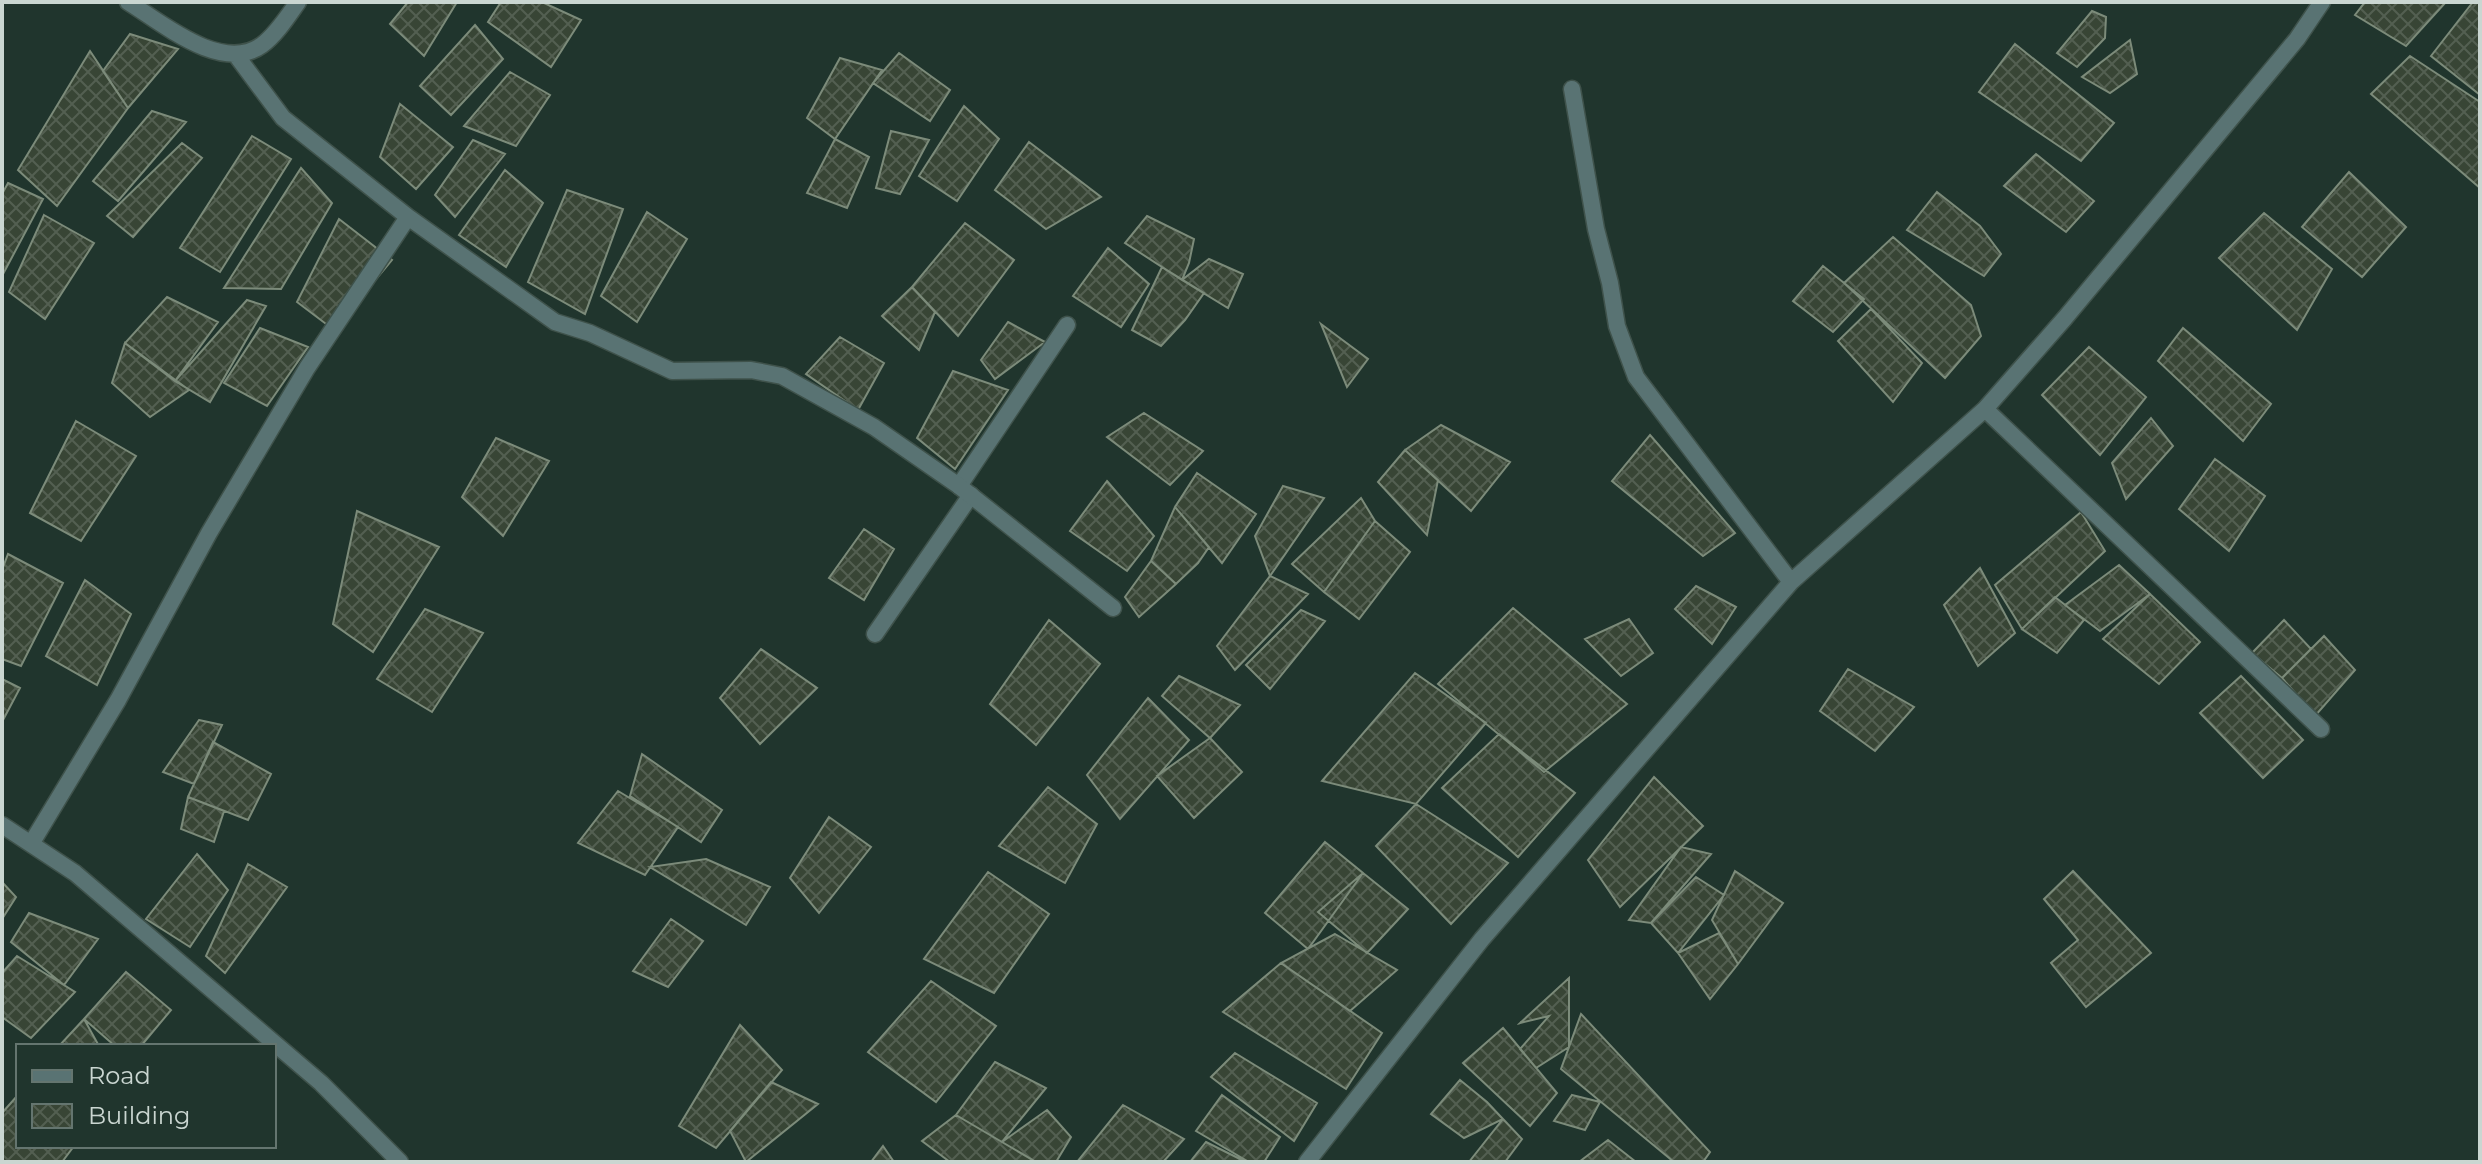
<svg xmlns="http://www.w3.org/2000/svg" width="2482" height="1164" viewBox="0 0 2482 1164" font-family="Montserrat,sans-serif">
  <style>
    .building { fill: url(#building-cross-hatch); stroke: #7c8b7a; stroke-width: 2 }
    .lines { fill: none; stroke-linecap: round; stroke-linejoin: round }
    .service-casing { stroke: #3f524b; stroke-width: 19 }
    .minor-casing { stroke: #3f524b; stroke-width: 19 }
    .service { stroke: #597373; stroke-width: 16 }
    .minor { stroke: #597373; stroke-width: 16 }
  </style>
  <defs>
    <pattern id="building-cross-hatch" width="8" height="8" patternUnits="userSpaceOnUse" patternTransform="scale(2)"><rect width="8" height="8" fill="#384535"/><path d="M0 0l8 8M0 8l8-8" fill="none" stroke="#535f51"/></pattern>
  </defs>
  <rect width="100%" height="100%" fill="#20352d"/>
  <!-- building -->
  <path class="building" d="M408,2h49l-33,54 -34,-32z
    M501,2h41l39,18 -30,47 -63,-45z
    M2365,2h81l-40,44 -51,-31z
    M2473,2h7v93l-49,-39z
    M2092,11l14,6 -1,21 -28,29 -20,-14z
    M475,25l28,34 -52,56 -31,-29z
    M130,34l48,15 -50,59 -25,-37z
    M2130,40l7,34 -27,19 -28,-16z
    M2015,44l99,79 -33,38 -102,-69z
    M90,51l38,57 -71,98 -39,-36z
    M899,53l51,37 -20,31 -57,-38z
    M2410,56l70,46v86l-109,-94z
    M840,58l42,12 -47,69 -28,-21z
    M510,72l40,23 -34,51 -52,-20z
    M400,104l53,43 -37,42 -36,-32z
    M964,106l35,33 -42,62 -38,-25z
    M152,111l34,11 -68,79 -25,-20z
    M891,131l38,9 -29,54 -24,-6z
    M252,136l39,23 -71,113 -40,-24z
    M835,139l34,18 -22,51 -40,-15z
    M473,140l32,14 -50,63 -20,-22z
    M1029,142l72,55 -55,32 -51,-39z
    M182,143l20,15 -69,79 -26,-21z
    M2036,154l58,47 -28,31 -62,-46z
    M301,168l31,35 -51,86 -57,-1z
    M505,170l38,33 -37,64 -47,-32z
    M2349,172l57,55 -44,50 -60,-50z
    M8,183l35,16 -41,77v-82z
    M567,190l56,19 -38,105 -57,-32z
    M1937,192l43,34 21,28 -17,22 -77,-46z
    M647,212l40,27 -50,83 -36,-26z
    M2264,213l68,56 -35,61 -78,-72z
    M44,215l50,28 -49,76 -36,-27z
    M1147,216l47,23 -5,24 -7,17 -57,-37z
    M339,219l53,41 -58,70 -37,-28z
    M965,223l49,37 -56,76 -46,-49z
    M1893,237l78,68 10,31 -36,42 -101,-95z
    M1108,248l41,36 -28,43 -48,-31z
    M1209,259l34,15 -15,34 -46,-28z
    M1823,266l41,33 -31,33 -40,-31z
    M1162,267l42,26 -19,27 -24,26 -29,-16z
    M912,287l23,25 -16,38 -37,-34z
    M167,297l51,25 -43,59 -50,-38z
    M247,300l19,6 -56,96 -35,-21z
    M1871,309l51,54 -29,39 -55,-61z
    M1008,322l37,20 -50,37 -14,-19z
    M1321,324l47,35 -21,28z
    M260,328l48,19 -41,59 -43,-23z
    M2183,328l88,76 -28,37 -85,-80z
    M840,337l44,26 -26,47 -52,-36z
    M125,343l64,47 -39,27 -38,-34z
    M2089,347l57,50 -46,58 -58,-60z
    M953,371l55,19 -53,79 -38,-31z
    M1144,413l59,38 -33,34 -63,-48z
    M2151,418l22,28 -47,53 -14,-36z
    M76,421l60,35 -55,85 -51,-28z
    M1441,425l69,37 -39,49 -66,-61z
    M1650,435l85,98 -32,23 -91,-75z
    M496,438l53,23 -46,75 -41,-39z
    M1405,450l33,30 -11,55 -49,-53z
    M2215,459l50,37 -36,55 -50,-42z
    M1197,473l59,41 -34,49 -47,-56z
    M1107,481l47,55 -27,35 -57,-40z
    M1283,486l41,12 -54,78 -15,-40z
    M1361,498l14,23 -51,71 -32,-28z
    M1175,507l34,40 -11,16 -22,21 -25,-23z
    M357,511l82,36 -66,105 -40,-28z
    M2081,512l24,39 -83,78 -27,-44z
    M1375,521l35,31 -51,67 -35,-27z
    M864,529l30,20 -30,51 -35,-22z
    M8,554l55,29 -42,83 -19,-7v-89z
    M1151,561l25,23 -37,33 -14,-20z
    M2119,565l31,29 -50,37 -35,-26z
    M1980,568l35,65 -37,33 -34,-61z
    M1270,576l38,18 -73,76 -18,-24z
    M85,580l46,34 -34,71 -51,-29z
    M1696,586l40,21 -24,37 -37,-35z
    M2150,594l50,48 -41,42 -56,-45z
    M2055,597l29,23 -27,33 -35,-24z
    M1513,608l114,96 -83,68 -106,-88z
    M425,609l58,24 -51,79 -55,-33z
    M1301,610l24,11 -55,68 -24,-24z
    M1629,619l24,34 -32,23 -36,-37z
    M1049,620l51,44 -64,81 -46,-41z
    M2284,620l27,29 -29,29 -30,-25z
    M2324,636l31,34 -40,46 -33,-38z
    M761,649l56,39 -57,56 -40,-46z
    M1848,669l66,38 -39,44 -55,-40z
    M1415,673l71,50 -70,81 -94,-23z
    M1179,676l61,29 -30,33 -48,-42z
    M2241,676l62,64 -40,38 -63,-65z
    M2,679l18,9 -18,34z
    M1148,698l41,42 -69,79 -33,-44z
    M199,720l23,5 -28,59 -31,-12z
    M1499,734l76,59 -57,64 -76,-69z
    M1210,738l32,34 -48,46 -37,-42z
    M213,742l58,32 -23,46 -60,-23z
    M642,754l80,56 -21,32 -71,-46z
    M1654,777l49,49 -83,81 -32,-47z
    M1048,787l49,37 -32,59 -66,-37z
    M618,791l60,36 -33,48 -67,-32z
    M188,797l36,14 -10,31 -33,-13z
    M1416,804l92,59 -57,61 -75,-78z
    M829,817l42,30 -52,66 -29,-35z
    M1325,842l38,31 -55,76 -43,-36z
    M1681,847l30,7 -60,69 -22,-3z
    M197,854l31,36 -38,57 -44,-28z
    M706,859l64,28 -24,38 -96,-58z
    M248,864l39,23 -62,86 -19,-17z
    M1735,871l48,32 -45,61 -26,-44z
    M2073,871l78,82 -65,54 -35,-44 27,-23 -34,-41z
    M988,872l61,42 -55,79 -70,-34z
    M1363,873l45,36 -41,44 -49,-41z
    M1696,877l28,18 -46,58 -27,-30z
    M2,882l14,15 -14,22z
    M29,913l69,26 -34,46 -53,-43z
    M671,919l32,22 -35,46 -35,-16z
    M1719,933l19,31 -28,35 -32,-46z
    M1335,934l62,36 -47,41 -69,-48z
    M17,956l58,36 -44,46 -29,-21v-44z
    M1281,963l101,70 -36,56 -123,-77z
    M126,972l45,38 -30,36h-26l-31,-27z
    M1569,978v69l-33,21 -16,-19 29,-33 -29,7z
    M931,981l65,45 -60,76 -68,-50z
    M1581,1014l129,138 -7,10h-29l-113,-93z
    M84,1019l15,27h-40z
    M740,1025l42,45 -66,78 -37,-22z
    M1503,1028l54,65 -27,33 -67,-63z
    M1235,1053l82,50 -23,38 -83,-64z
    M995,1062l51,26 -44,54 -46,-27z
    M1460,1080l27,22 16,17 -39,19 -33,-24z
    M771,1082l47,22 -72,58 -16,-31z
    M18,1095v51h56l-12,16h-60v-49z
    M1222,1095l58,42 -16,25h-15l-53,-31z
    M1572,1095l28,7 -15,28 -31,-9z
    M1123,1105l61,34 -21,23h-86z
    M1047,1110l24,27 -15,25h-20l-34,-20z
    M956,1115l46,27 34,20h-86l-28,-21z
    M1503,1119l19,20 -17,23h-36z
    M1608,1140l28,22h-57z
    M1206,1142l40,20h-56z
    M883,1146l11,16h-23z"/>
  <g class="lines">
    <!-- service casing -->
    <g class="service-casing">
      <path id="service" d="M959,486l108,-161
        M875,634l96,-139"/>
    </g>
    <!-- minor casing -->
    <g class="minor-casing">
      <path id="minor" d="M128,2c34,21 94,72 134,43 14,-10 26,-29 36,-43
        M236,55l47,63 125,99 147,105 35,11 82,38 79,-1 31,6 92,51 85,59 154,122
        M1572,89l24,140 14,54 7,43 19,51 155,205
        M1985,409l336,320
        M2,825l73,48 246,210 79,79
        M31,844l87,-144 91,-167 98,-165 101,-151
        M1307,1162l175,-223 309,-357 194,-173 80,-91 232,-279 25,-37"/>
    </g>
    <!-- service -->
    <use href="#service" class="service"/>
    <!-- minor -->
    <use href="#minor" class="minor"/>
  </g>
  <!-- border -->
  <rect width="2482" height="1164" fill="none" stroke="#cad6d1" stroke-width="8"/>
  <!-- legend -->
  <rect x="16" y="1044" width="260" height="104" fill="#20352d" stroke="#64756f" stroke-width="2"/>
  <rect x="32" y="1070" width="40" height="12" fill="#597373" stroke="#64756f" stroke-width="2"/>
  <text x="88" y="1084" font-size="24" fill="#cad6d1">Road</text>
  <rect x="32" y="1104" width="40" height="24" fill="url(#building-cross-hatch)" stroke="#64756f" stroke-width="2"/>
  <text x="88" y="1124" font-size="24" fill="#cad6d1">Building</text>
</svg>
